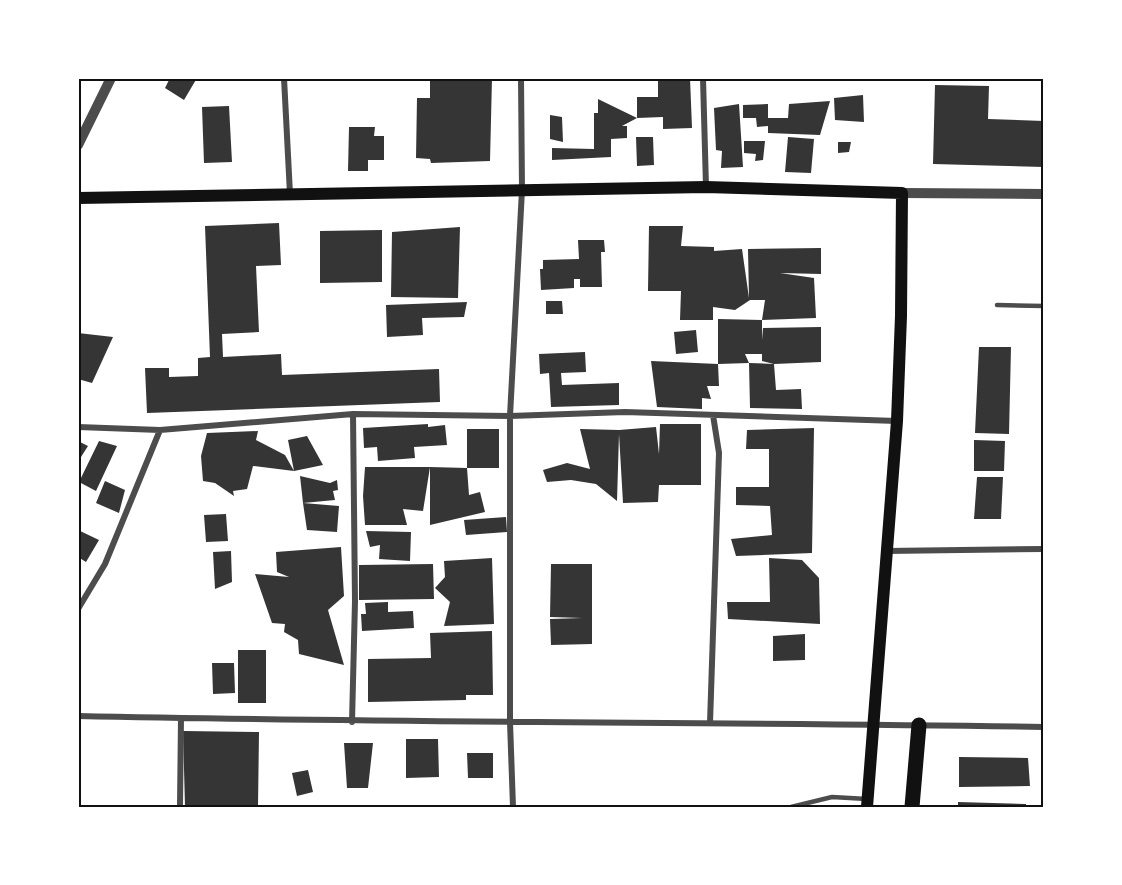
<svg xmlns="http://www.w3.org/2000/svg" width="1122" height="885" viewBox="0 0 1122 885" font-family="Raleway,sans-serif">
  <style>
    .building { fill: #353535 }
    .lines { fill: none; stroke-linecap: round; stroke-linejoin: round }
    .service { stroke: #4c4c4c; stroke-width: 4.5 }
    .minor { stroke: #4c4c4c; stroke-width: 6 }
    .tertiary { stroke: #4c4c4c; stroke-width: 10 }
    .secondary { stroke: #111; stroke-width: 12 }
    .primary { stroke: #111; stroke-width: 15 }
    .neatline { fill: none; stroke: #111; stroke-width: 2 }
  </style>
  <rect width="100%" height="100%" fill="#fff"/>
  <!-- building -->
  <path class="building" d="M170,78h27l-13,22 -19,-12z
    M430,78h62l-2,83 -59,2 -1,-4 -14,-1 1,-60h13z
    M658,78h32l2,50 -29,1v-12l-26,1v-21h21z
    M935,85l54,1 -1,33 56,2v46l-111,-3z
    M863,95l1,27 -29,-2 -1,-22z
    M598,99l39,19 -15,8h5v12l-16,1v18l-59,3v-12l42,1v-36h4z
    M830,101l-10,34 -52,-2v-7l-11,1 -1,-9h-13v-13l25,-1v14h20l1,-14z
    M739,104l4,63 -22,1 1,-17 -6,-1 -2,-42z
    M229,106l3,56 -28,1 -2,-56z
    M550,115l12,2 1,25 -13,-3z
    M349,127h26l-1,9h10v24h-16v11h-20z
    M636,137h17l1,28 -17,1z
    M788,137l26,2 -3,34 -26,-1z
    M744,141h21l-2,19 -8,1 1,-7 -12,-1z
    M838,142h13l-2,10 -11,1z
    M279,223l2,42 -25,1 3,66 -37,2 1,23 58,-3 1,21 157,-6 1,33 -293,11 -2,-45h24v9l29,-1v-18l12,-1 -5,-131z
    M649,226h34l-2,20 33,1v4l28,-2 7,49 -1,-49 73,-1v26l-41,-1 34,5 2,40 -54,2 3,-20h-15l-15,10 -22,-3v13h-33l1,-29h-33z
    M460,227l-2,71 -67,-1 1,-65z
    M382,230v52l-62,1v-52z
    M578,240h26l1,12h-4l1,35h-22v-8h-6v9l-33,2 -1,-21h3v-9l36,-1z
    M546,301h16l1,13h-17z
    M467,302l-3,15 -42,1 1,17 -36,2 -1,-32z
    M718,319l44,1v20l1,-12 58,-1v35l-47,2 -12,-3v-7h-17l4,9 -31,1z
    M696,330l2,22 -22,2 -2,-22z
    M78,333l35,4 -21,46 -14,-4z
    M979,347h32l-2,87 -34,-1z
    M585,352l1,20 -25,1 1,12 57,-2v22l-68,2 -2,-34 -9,1 -1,-20z
    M651,361l67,3 1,22h-12l4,13 -9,-1v11l-45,-2z
    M749,363l25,1 2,26 25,-1 1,20 -52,-1z
    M428,424v3l17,-2 2,20 -33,2 1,11 -37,3 -1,-14 -13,1 -1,-20z
    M660,424h41v61h-42l-1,17 -35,1 -4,-69 -2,67 -21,-17 -25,-4 -24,2 -4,-12 24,-7 23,6 -10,-40 39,1 37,-3 3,27z
    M814,428l-2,125 -76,3 -5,-17 41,-4 -2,-29 -34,-1v-18h33v-38h-23l1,-19z
    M467,429h32v39h-32z
    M258,431l-2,9 29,15 9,16 -6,-31 19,-4 16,29 -29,6 -41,-5 -6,23 -14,2 1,5 -19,-13 -12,-2 -2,-25 6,-23z
    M974,440l31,1 -1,30h-30z
    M78,441l10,5 -7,11 -3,-1z
    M99,441l18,5 -21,45 -17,-9z
    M365,467h65l-7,44 -20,-2 4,16h-42l-2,-29z
    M430,467l37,1 2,27 11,-3 5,20 -55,13z
    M300,476l30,7 7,-3 1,10 -5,1 2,9 -32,3z
    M977,477h26l-2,42h-27z
    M105,481l20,9 -6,23 -23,-10z
    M303,503l36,3 -2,26 -30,-2z
    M226,514l2,27 -22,1 -2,-27z
    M506,517l1,15 -41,3 -2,-15z
    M78,530l21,10 -13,22 -8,-5z
    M366,531l45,1 -1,29 -31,-2 1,-14 -10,2z
    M341,547l3,49 -16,14 16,55 -45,-11 -1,-14 -14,-8 1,-8 -13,-1 -17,-49 34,3 -12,-5 -1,-20z
    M231,551l1,31 -17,7 -2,-37z
    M492,558l2,66 -50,2 6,-24 -15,-14 10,-11 -1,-16z
    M769,558l33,2 17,18 1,46 -92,-5 -1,-17h43z
    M433,564l1,35 -75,1v-35z
    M551,564h41v80l-41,1 -1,-26 32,-1 -32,-1z
    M388,602v10l25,-1 1,17 -52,3 -1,-17h5l-1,-11z
    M492,631l1,64h-27v5l-98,2v-43l63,-1 -1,-25z
    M805,634v26l-32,1v-25z
    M238,650h28v53h-28z
    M212,663h22l1,30 -22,1z
    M183,731l76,1 -1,75h-73z
    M406,739h32l1,38 -33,1z
    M344,743h29l-5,45h-21z
    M467,753h26v25h-25z
    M959,757l69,1 2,28 -71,1z
    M308,770l5,22 -16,4 -5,-23z
    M958,802l68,2v3h-68z"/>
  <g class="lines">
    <!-- service -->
    <path class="service" d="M1043,194l1,13
      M997,305l47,1
      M791,807l41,-10 35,2"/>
    <!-- minor -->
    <path class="minor" d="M284,78l6,116
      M703,78l3,109
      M78,427l82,3 193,-16 157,2 115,-4 272,9
      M886,551l158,-2
      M78,609l27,-45 55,-134
      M78,716c322,7 644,6 966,11
      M352,722l3,-121 -2,-187
      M710,723l9,-270 -6,-38
      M180,807l1,-89
      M513,807l-3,-85v-306l12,-226 -1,-112"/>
    <!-- tertiary -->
    <path class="tertiary" d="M78,145l33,-67
      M902,193l142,1"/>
    <!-- secondary -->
    <path class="secondary" d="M78,198l628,-11 196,6 -1,123 -4,105 -30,386"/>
    <!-- primary -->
    <path class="primary" d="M912,807l7,-82"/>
  </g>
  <!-- border -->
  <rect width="1122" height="885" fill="none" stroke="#ffffff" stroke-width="159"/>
  <rect x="80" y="80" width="962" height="726" class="neatline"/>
</svg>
